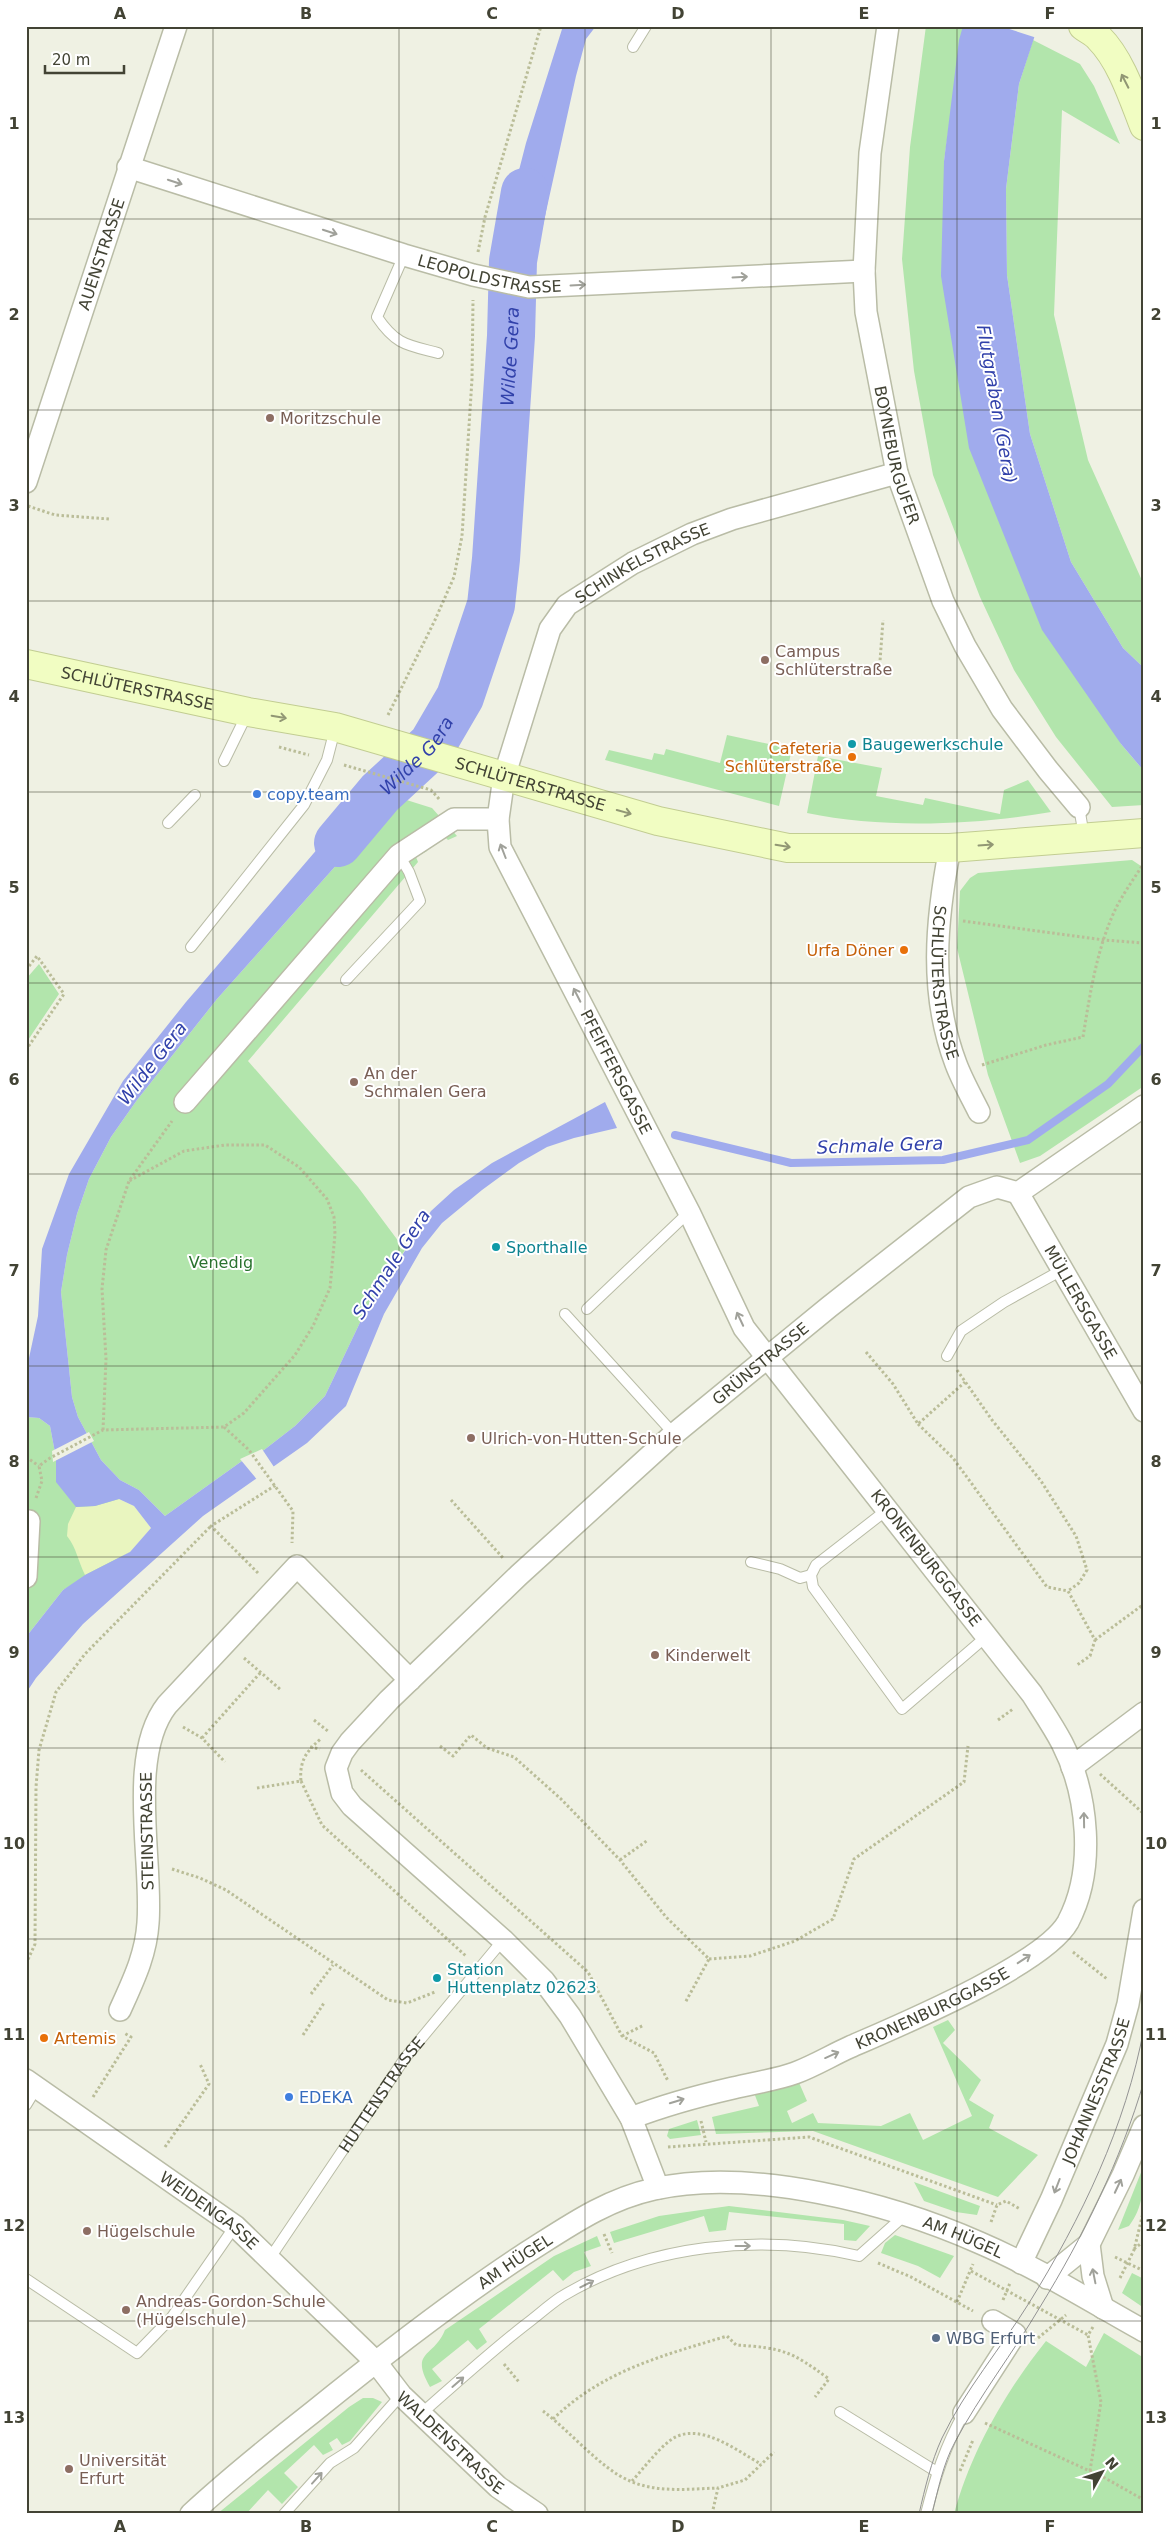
<svg xmlns="http://www.w3.org/2000/svg" width="1170" height="2540" viewBox="0 0 1170 2540" font-family="'DejaVu Sans',sans-serif">
  <style>
    .green { fill: #b2e5ac }
    .sand { fill: #e9f5bf }
    .water { fill: #a0abed }
    .pier { fill: #eff1e3 }
    .lines { fill: none; stroke-linecap: round; stroke-linejoin: round }
    .stream { stroke: #a0abed; stroke-width: 8 }
    .river { stroke: #a0abed; stroke-width: 48 }
    .lane-casing { stroke: #b9bca6; stroke-width: 12 }
    .street-casing { stroke: #b9bca6; stroke-width: 24 }
    .secondary-casing { stroke: #c2cd92; stroke-width: 30 }
    .path { stroke: #babd98; stroke-width: 3; stroke-dasharray: 2.5 2.5; stroke-linecap: butt }
    .lane { stroke: #fff; stroke-width: 10 }
    .street { stroke: #fff; stroke-width: 21 }
    .secondary { stroke: #f1fdc2; stroke-width: 28 }
    .tram { stroke: #939393; stroke-width: 1 }
    .oneway { stroke: #919774 }
    .oneway2 { stroke: #a0a19a }
    .grid { fill: none; stroke: #424334; stroke-width: 1; stroke-opacity: 0.55 }
    .education-dot { fill: #8d6e63; stroke: #fff; stroke-width: 2 }
    .culture-dot { fill: #0f9aa8; stroke: #fff; stroke-width: 2 }
    .food-dot { fill: #e8710a; stroke: #fff; stroke-width: 2 }
    .shop-dot { fill: #3f7fe0; stroke: #fff; stroke-width: 2 }
    .service-dot { fill: #5c6f8a; stroke: #fff; stroke-width: 2 }
    .labels { text-anchor: middle; dominant-baseline: central; stroke-width: 4; stroke-linejoin: round; paint-order: stroke }
    .street-label { font-size: 16px; fill: #424334; stroke: #fff }
    .education-label { font-size: 16px; fill: #785e54; stroke: #fff; text-anchor: start }
    .culture-label { font-size: 16px; fill: #0d838f; stroke: #fff; text-anchor: start }
    .food-label { font-size: 16px; fill: #c56008; stroke: #fff; text-anchor: end }
    .shop-label { font-size: 16px; fill: #366cbe; stroke: #fff; text-anchor: start }
    .park-label { font-size: 16px; fill: #29722e; stroke: #fff }
    .service-label { font-size: 16px; fill: #4e5e75; stroke: #fff; text-anchor: start }
    .water-label { font-size: 18px; font-style: italic; fill: #3141aa; stroke: #fff }
    .neatline { fill: none; stroke: #424334; stroke-width: 2 }
    .grid-label { font-size: 16px; text-anchor: middle; font-weight: bold; fill: #424334 }
  </style>
  <rect width="100%" height="100%" fill="#eff1e3"/>
  <!-- green -->
  <path class="green" d="M926,26l37,2 -19,133 177,583 23,27v34l-32,2 -56,-70 -42,-67 -34,-73 -47,-122 -19,-104 -12,-112 8,-112z
    M1033,40l47,24 14,22 26,58 -58,-34 -8,205 34,145 56,125v83l-21,-20 -52,-86 -41,-128 -23,-159 -1,-86 13,-105z
    M727,735l65,14 -13,57 -174,-46 4,-10 43,10 2,-7 10,2 2,-6 54,14z
    M818,756l64,12 -6,28 47,9 2,-7 75,16 4,-24 24,-10 23,32c-77,13 -168,17 -244,1z
    M397,797l35,11 25,28 -9,4 -3,-3 -19,11 1,3 -11,6 2,5 -170,199 110,126 47,63 -40,62 -40,84 -30,30 -31,24 -22,11 -77,55 -26,-26 -19,-10 -19,-20 -23,-43 -6,-20 -11,-105 6,-37 10,-41 12,-35 22,-42 26,-37 80,-101z
    M1132,860l12,8v218l-104,70 -20,7 -32,-88 -31,-127 3,-57 10,-13 8,-5z
    M39,964l20,30 -33,49v-64z
    M26,1417l13,1 11,8 6,32 63,41 11,53 -67,38 -37,47z
    M948,2020l7,10 -12,13 38,37 -12,20 25,15 -5,13 49,27 -40,42 -185,-66 -97,3 -4,-17 47,-11 -6,-16 44,-12 10,23 -20,10 5,12 21,-10 5,10 63,3 29,-13 13,27 49,-24 -39,-89z
    M697,2120l4,15 -31,4 -3,-3 2,-7z
    M1144,2165c0,22 -1,43 -15,61l-11,4z
    M914,2182l66,24 -3,9 -21,-3 -32,-11z
    M729,2206l114,14 27,6 -14,15 -12,-1v-16l-115,-12 -3,18 -17,2 -5,-16 -90,27 -4,-11 49,-16z
    M895,2235l59,21 -14,22 -22,-12 -37,-13 4,-10z
    M597,2236l4,10 -17,6 7,14 -17,6 -11,9 -10,-11 -74,59 8,13 -10,8 -9,-10 -36,29 10,12 -12,6c-21,-37 4,-29 15,-57l109,-74z
    M1132,2273l12,6v29l-22,-15z
    M1104,2333l40,25v156h-190c17,-63 52,-123 92,-173l40,26z
    M363,2398h10l9,4 -32,39 -8,4 -5,-7 -8,5 4,7 -10,5 -9,-10 -30,28 14,14 -16,17 -14,-14 -22,24h-29l132,-107z"/>
  <!-- sand -->
  <path class="sand" d="M119,1499l15,7 17,22 -21,24 -45,23c-7,-14 -8,-26 -18,-39l1,-12 8,-17 19,-1z"/>
  <!-- water -->
  <path class="water" d="M563,26h33l-10,13 -10,37 -40,181 -37,-3 1,-10 26,-101z
    M963,26h75l-19,58 -13,105 1,86 23,159 41,128 52,86 21,20v103l-23,-27 -79,-114 -73,-182 -28,-172 3,-115 15,-121z
    M368,790l29,7 -180,202 -80,101 -26,37 -22,42 -12,35 -10,41 -6,37 11,105 6,20 23,43 19,20 19,10 26,26 77,-55 22,-11 31,-24 30,-30 40,-84 66,-101 23,-21 38,-27 113,-61 12,26 -43,10 -27,9 -28,16 -37,27 -40,33 -20,25 -38,66 -38,92 -39,37 -104,73 -120,108 -47,54 -10,15v-56l37,-47 22,-15 45,-23 21,-24 -17,-22 -15,-7 -24,7 -19,1 -20,-25v-24l-6,-32 -11,-8 -13,-1v-45l12,-56 4,-67 27,-75 54,-93 63,-79z"/>
  <!-- pier -->
  <path class="pier" d="M1000,26h40l-3,12z
    M89,1432l5,9 -41,21 -1,-11z
    M262,1449l14,21 -17,12 -19,-23z"/>
  <g class="lines">
    <!-- stream -->
    <path class="stream" d="M675,1135l116,28 152,-3 85,-20 80,-56 36,-38"/>
    <!-- river -->
    <path class="river" id="s1" d="M338,843l42,-50 52,-48 28,-48 31,-92 5,-46 15,-223 2,-75 12,-69"/>
    <!-- lane casing -->
    <g class="lane-casing">
      <g id="lane">
        <path d="M633,47l13,-21"/>
        <path d="M404,255l-27,62c19,28 30,28 61,36"/>
        <path d="M224,761l24,-49"/>
        <path d="M1079,807l5,29"/>
        <path d="M168,823l27,-28"/>
        <path d="M191,947l113,-142 23,-45 8,-31"/>
        <path d="M346,980l74,-79 -11,-29 -10,-17"/>
        <path d="M587,1309l102,-97"/>
        <path d="M565,1314l109,120"/>
        <path d="M947,1356l14,-25 43,-29 58,-32"/>
        <path d="M888,1509l-72,56 -5,10 2,12 89,122 85,-73"/>
        <path d="M751,1562l29,7 20,9 11,-3"/>
        <path d="M26,2105l11,-18"/>
        <path id="s2" d="M270,2258l135,-200 98,-118"/>
        <path d="M26,2279l111,74 35,-36 63,-91"/>
        <path d="M840,2412l97,60"/>
        <path d="M421,2414c34,-30 68,-61 104,-89 12,-9 24,-20 36,-28 87,-53 200,-64 298,-41l46,-41"/>
        <path d="M284,2514l46,-51 24,-15 47,-53"/>
        <path d="M926,2514c9,-36 19,-68 38,-101"/>
      </g>
    </g>
    <!-- street casing -->
    <g class="street-casing">
      <g id="street">
        <path id="s3" d="M888,26l-18,127 -6,118 2,41 31,161 46,128 22,45 37,63 46,61 31,37"/>
        <path id="s4" d="M128,167l276,88 69,20 56,12 335,-16"/>
        <path id="s5" d="M26,482l150,-456"/>
        <path id="s6" d="M950,848c-14,72 -21,145 6,216 6,16 15,32 23,48"/>
        <path d="M185,1102l214,-247 55,-36h44"/>
        <path id="s7" d="M1018,1193l126,218"/>
        <path d="M1018,1193l126,-87"/>
        <path d="M26,1577l3,-56"/>
        <path d="M1072,1767l72,-54"/>
        <path d="M120,2010c13,-29 26,-55 28,-87 5,-62 -21,-167 19,-218l130,-139 113,114"/>
        <path id="s8" d="M26,2080l209,146 140,135 26,34 97,92 39,27"/>
        <path id="s9" d="M631,2118c34,-13 67,-22 102,-30 20,-5 43,-8 62,-15 19,-7 37,-18 55,-26 48,-21 194,-82 218,-125 28,-53 20,-128 -6,-179 -9,-17 -20,-33 -30,-49l-288,-366 -55,-116 -189,-365 -2,-28 6,-42 46,-148 17,-24 66,-42 59,-29 40,-15 165,-46"/>
        <path id="s10" d="M658,2188l-27,-70 -61,-102 -26,-35 -41,-41 -151,-134 -10,-13 -6,-25 6,-15 8,-11 39,-42 130,-125 155,-141 155,-127 140,-110 28,-10 21,6"/>
        <path d="M1089,2244l4,32 10,32"/>
        <path id="s11" d="M1021,2263l30,-63 66,-156 11,-40 16,-94"/>
        <path d="M1047,2278l42,-34 34,-69 21,-49"/>
        <path d="M964,2413l51,-79 -22,-13"/>
        <path id="s12" d="M191,2514c39,-36 80,-69 122,-102 68,-55 137,-109 210,-157 43,-27 81,-55 131,-66 97,-22 236,14 326,54 56,24 110,58 164,88"/>
      </g>
    </g>
    <!-- secondary casing -->
    <g class="secondary-casing">
      <g id="secondary">
        <path d="M1083,26c5,4 12,7 16,12 22,22 34,60 45,88"/>
        <path id="s13" d="M26,664l222,48 87,15 323,94 130,27h162l194,-15"/>
      </g>
    </g>
    <!-- path -->
    <path class="path" d="M478,252l7,-35 56,-191
      M28,506l27,9 54,4
      M879,675l4,-55
      M388,715l47,-95 19,-43 8,-41 10,-157 1,-79
      M279,747l30,8
      M344,765l87,25 9,10
      M963,921l141,19 40,3
      M26,970l11,-14 27,38 -38,56
      M982,1065l64,-20 37,-8c7,-43 14,-91 34,-131 8,-15 18,-29 27,-43
      M866,1352l27,32 25,40 47,-42
      M957,1370l35,50 49,61 35,55 11,34 -8,13 -11,8
      M918,1424l35,34 94,129 21,4 27,49 -5,16 -13,9
      M224,1427l25,23 44,61 -1,32
      M103,1430l3,-71 -4,-70 4,-39 23,-69 43,-60
      M26,1457l13,9
      M36,1498l6,-17 -3,-15 11,-8 53,-28 121,-3 20,-14 51,-58 18,-29 17,-38 5,-54 -1,-17 -7,-18 -28,-32 -34,-22h-40l-41,6 -55,30
      M451,1500l52,58
      M258,1573l-47,-47 65,-41
      M1095,1640l49,-36
      M244,1658l37,32
      M314,1720l15,12
      M998,1720l15,-11
      M183,1727l19,11 23,24
      M202,1738l59,-66
      M440,1746l13,10 18,-21 16,13 27,9 47,42 59,61 46,57 43,42 -24,44
      M310,1747l10,2
      M361,1770l227,202 34,64 32,17 14,28
      M1100,1774l44,40
      M301,1781l21,44 145,132
      M257,1788l44,-7c-2,-20 6,-31 21,-43
      M620,1860l28,-20
      M172,1869l28,9 26,12 162,110 19,3 28,-11
      M1073,1952l34,27
      M709,1959l41,-3 45,-15 38,-22 21,-60 110,-77 4,-36
      M26,1964l9,-20 1,-157 3,-37 17,-58 29,-38 126,-128
      M311,1994l22,-29
      M303,2035l21,-32
      M622,2036l22,-11
      M93,2097l38,-60 -7,-4
      M701,2121l5,21
      M165,2147l44,-63 -9,-20
      M668,2147l141,-10 188,68
      M991,2222l6,-17 9,-4 14,8
      M604,2234l8,19
      M1134,2249l10,-8
      M1115,2257l29,14
      M878,2263l33,14 62,34
      M971,2271l117,64
      M1120,2278l14,-28 10,-41
      M1003,2300l7,-17
      M957,2302l16,-38
      M1038,2338l28,-23
      M504,2364l15,18
      M543,2411c27,20 58,58 87,70 27,12 60,8 88,7
      M553,2419c51,-49 109,-63 174,-83l9,9c47,3 55,6 93,34l-14,18
      M985,2423l120,55 39,22
      M960,2471l13,-31
      M1090,2471l11,-69 -13,-67 5,-8
      M632,2481c12,-13 25,-31 40,-42 28,-18 65,12 89,25
      M712,2514l6,-26 27,-8 29,-28"/>
    <!-- lane -->
    <use href="#lane" class="lane"/>
    <!-- street -->
    <use href="#street" class="street"/>
    <!-- secondary -->
    <use href="#secondary" class="secondary"/>
    <!-- tram -->
    <path class="tram" d="M919,2514c6,-26 12,-52 23,-76 23,-48 59,-90 87,-135 52,-84 97,-177 115,-275
      M932,2514c6,-24 11,-50 23,-72 25,-47 58,-89 85,-135 43,-70 81,-147 104,-226"/>
  </g>
  <!-- one-way arrows -->
  <defs><path id="oneway-shaft" d="M-6 0H5M1.5-3L5.5 0L1.5 3" fill="none" stroke-width="1.6" stroke-linecap="round" stroke-linejoin="round" transform="scale(1.25)"/></defs>
  <g class="oneway">
    <use href="#oneway-shaft" transform="translate(1125 81) rotate(-117)"/>
    <use href="#oneway-shaft" transform="translate(279 717) rotate(10)"/>
    <use href="#oneway-shaft" transform="translate(624 812) rotate(15)"/>
    <use href="#oneway-shaft" transform="translate(986 845) rotate(-4)"/>
    <use href="#oneway-shaft" transform="translate(783 846) rotate(9)"/>
  </g>
  <g class="oneway2">
    <use href="#oneway-shaft" transform="translate(175 182) rotate(18)"/>
    <use href="#oneway-shaft" transform="translate(330 232) rotate(18)"/>
    <use href="#oneway-shaft" transform="translate(740 277) rotate(-3)"/>
    <use href="#oneway-shaft" transform="translate(578 285) rotate(-3)"/>
    <use href="#oneway-shaft" transform="translate(503 851) rotate(-111)"/>
    <use href="#oneway-shaft" transform="translate(577 995) rotate(-117)"/>
    <use href="#oneway-shaft" transform="translate(740 1319) rotate(-115)"/>
    <use href="#oneway-shaft" transform="translate(1084 1820) rotate(-91)"/>
    <use href="#oneway-shaft" transform="translate(1024 1959) rotate(-33)"/>
    <use href="#oneway-shaft" transform="translate(832 2055) rotate(-24)"/>
    <use href="#oneway-shaft" transform="translate(677 2101) rotate(-17)"/>
    <use href="#oneway-shaft" transform="translate(1057 2186) rotate(111)"/>
    <use href="#oneway-shaft" transform="translate(1118 2186) rotate(-65)"/>
    <use href="#oneway-shaft" transform="translate(743 2246)"/>
    <use href="#oneway-shaft" transform="translate(1094 2276) rotate(-101)"/>
    <use href="#oneway-shaft" transform="translate(587 2284) rotate(-27)"/>
    <use href="#oneway-shaft" transform="translate(458 2382) rotate(-41)"/>
    <use href="#oneway-shaft" transform="translate(317 2478) rotate(-48)"/>
  </g>
  <!-- grid -->
  <path class="grid" d="M213,26v2488M399,26v2488M585,26v2488M771,26v2488M957,26v2488M26,219h1118M26,410h1118M26,601h1118M26,792h1118M26,983h1118M26,1174h1118M26,1366h1118M26,1557h1118M26,1748h1118M26,1939h1118M26,2130h1118M26,2321h1118"/>
  <!-- markers -->
  <g class="education-dot">
    <circle cx="270" cy="418" r="5"/>
    <circle cx="765" cy="660" r="5"/>
    <circle cx="354" cy="1082" r="5"/>
    <circle cx="471" cy="1438" r="5"/>
    <circle cx="655" cy="1655" r="5"/>
    <circle cx="87" cy="2231" r="5"/>
    <circle cx="126" cy="2310" r="5"/>
    <circle cx="69" cy="2469" r="5"/>
  </g>
  <g class="culture-dot">
    <circle cx="852" cy="744" r="5"/>
    <circle cx="496" cy="1247" r="5"/>
    <circle cx="437" cy="1978" r="5"/>
  </g>
  <g class="food-dot">
    <circle cx="852" cy="757" r="5"/>
    <circle cx="904" cy="950" r="5"/>
    <circle cx="44" cy="2038" r="5"/>
  </g>
  <g class="shop-dot">
    <circle cx="257" cy="794" r="5"/>
    <circle cx="289" cy="2097" r="5"/>
  </g>
  <circle class="service-dot" cx="936" cy="2338" r="5"/>
  <g class="labels">
    <!-- street labels -->
    <g class="street-label">
      <text stroke="none"><textPath href="#s5" startOffset="240">AUENSTRASSE</textPath></text>
      <text stroke="none"><textPath href="#s4" startOffset="378">LEOPOLDSTRASSE</textPath></text>
      <text stroke="none"><textPath href="#s3" startOffset="434">BOYNEBURGUFER</textPath></text>
      <text stroke="none"><textPath href="#s9" startOffset="2074">SCHINKELSTRASSE</textPath></text>
      <text stroke="none"><textPath href="#s13" startOffset="114">SCHLÜTERSTRASSE</textPath></text>
      <text stroke="none"><textPath href="#s13" startOffset="519">SCHLÜTERSTRASSE</textPath></text>
      <text stroke="none"><textPath href="#s6" startOffset="136">SCHLÜTERSTRASSE</textPath></text>
      <text transform="translate(616 1072) rotate(63)">PFEIFFERSGASSE</text>
      <text stroke="none"><textPath href="#s7" startOffset="126">MÜLLERSGASSE</textPath></text>
      <text stroke="none"><textPath href="#s10" startOffset="1128">GRÜNSTRASSE</textPath></text>
      <text transform="translate(926 1558) rotate(52)">KRONENBURGGASSE</text>
      <text transform="translate(147 1831) rotate(-91)">STEINSTRASSE</text>
      <text stroke="none"><textPath href="#s9" startOffset="322">KRONENBURGGASSE</textPath></text>
      <text stroke="none"><textPath href="#s11" startOffset="188">JOHANNESSTRASSE</textPath></text>
      <text stroke="none"><textPath href="#s2" startOffset="198">HUTTENSTRASSE</textPath></text>
      <text stroke="none"><textPath href="#s8" startOffset="225">WEIDENGASSE</textPath></text>
      <text stroke="none"><textPath href="#s12" startOffset="886">AM HÜGEL</textPath></text>
      <text stroke="none"><textPath href="#s12" startOffset="411">AM HÜGEL</textPath></text>
      <text stroke="none"><textPath href="#s8" startOffset="561">WALDENSTRASSE</textPath></text>
    </g>
    <!-- education labels -->
    <g class="education-label">
      <text x="280" y="418">Moritzschule</text>
      <text x="775" y="651">Campus<tspan x="775" dy="18">Schlüterstraße</tspan></text>
      <text x="364" y="1073">An der<tspan x="364" dy="18">Schmalen Gera</tspan></text>
      <text x="481" y="1438">Ulrich-von-Hutten-Schule</text>
      <text x="665" y="1655">Kinderwelt</text>
      <text x="97" y="2231">Hügelschule</text>
      <text x="136" y="2301">Andreas-Gordon-Schule<tspan x="136" dy="18">(Hügelschule)</tspan></text>
      <text x="79" y="2460">Universität<tspan x="79" dy="18">Erfurt</tspan></text>
    </g>
    <!-- culture labels -->
    <g class="culture-label">
      <text x="862" y="744">Baugewerkschule</text>
      <text x="506" y="1247">Sporthalle</text>
      <text x="447" y="1969">Station<tspan x="447" dy="18">Huttenplatz 02623</tspan></text>
    </g>
    <!-- food labels -->
    <g class="food-label">
      <text x="842" y="748">Cafeteria<tspan x="842" dy="18">Schlüterstraße</tspan></text>
      <text x="894" y="950">Urfa Döner</text>
      <text x="54" y="2038" text-anchor="start">Artemis</text>
    </g>
    <!-- shop labels -->
    <g class="shop-label">
      <text x="267" y="794">copy.team</text>
      <text x="299" y="2097">EDEKA</text>
    </g>
    <!-- park labels -->
    <g class="park-label">
      <text x="221" y="1262">Venedig</text>
    </g>
    <!-- service labels -->
    <g class="service-label">
      <text x="946" y="2338">WBG Erfurt</text>
    </g>
    <!-- water labels -->
    <g class="water-label">
      <text stroke="none"><textPath href="#s1" startOffset="538">Wilde Gera</textPath></text>
      <text transform="translate(997 404) rotate(80)">Flutgraben (Gera)</text>
      <text stroke="none"><textPath href="#s1" startOffset="118">Wilde Gera</textPath></text>
      <text transform="translate(152 1063) rotate(-52)">Wilde Gera</text>
      <text transform="translate(880 1145) rotate(-2)">Schmale Gera</text>
      <text transform="translate(391 1264) rotate(-57)">Schmale Gera</text>
    </g>
  </g>
  <!-- border -->
  <rect width="1170" height="2540" fill="none" stroke="#ffffff" stroke-width="55"/>
  <!-- north arrow -->
  <g transform="translate(1102 2472) rotate(50)" stroke="#ffffff" stroke-width="4" paint-order="stroke">
  <path d="M0-4L9 19L0 12L-9 19Z" fill="#424334"/>
  <text y="-8" font-size="14" font-weight="bold" text-anchor="middle" fill="#424334">N</text>
  </g>
  <!-- scale -->
  <path d="M45 65v8h79v-8" fill="none" stroke="#424334" stroke-width="2.5"/>
  <text x="52" y="65" font-size="15" fill="#424334" stroke="#ffffff" stroke-width="4" paint-order="stroke">20 m</text>
  <rect x="28" y="28" width="1114" height="2484" class="neatline"/>
  <g class="grid-label">
    <text x="120" y="19">A</text>
    <text x="306" y="19">B</text>
    <text x="492" y="19">C</text>
    <text x="678" y="19">D</text>
    <text x="864" y="19">E</text>
    <text x="1050" y="19">F</text>
    <text x="14" y="129">1</text>
    <text x="1156" y="129">1</text>
    <text x="14" y="320">2</text>
    <text x="1156" y="320">2</text>
    <text x="14" y="511">3</text>
    <text x="1156" y="511">3</text>
    <text x="14" y="702">4</text>
    <text x="1156" y="702">4</text>
    <text x="14" y="893">5</text>
    <text x="1156" y="893">5</text>
    <text x="14" y="1085">6</text>
    <text x="1156" y="1085">6</text>
    <text x="14" y="1276">7</text>
    <text x="1156" y="1276">7</text>
    <text x="14" y="1467">8</text>
    <text x="1156" y="1467">8</text>
    <text x="14" y="1658">9</text>
    <text x="1156" y="1658">9</text>
    <text x="14" y="1849">10</text>
    <text x="1156" y="1849">10</text>
    <text x="14" y="2040">11</text>
    <text x="1156" y="2040">11</text>
    <text x="14" y="2231">12</text>
    <text x="1156" y="2231">12</text>
    <text x="14" y="2423">13</text>
    <text x="1156" y="2423">13</text>
    <text x="120" y="2532">A</text>
    <text x="306" y="2532">B</text>
    <text x="492" y="2532">C</text>
    <text x="678" y="2532">D</text>
    <text x="864" y="2532">E</text>
    <text x="1050" y="2532">F</text>
  </g>
</svg>
